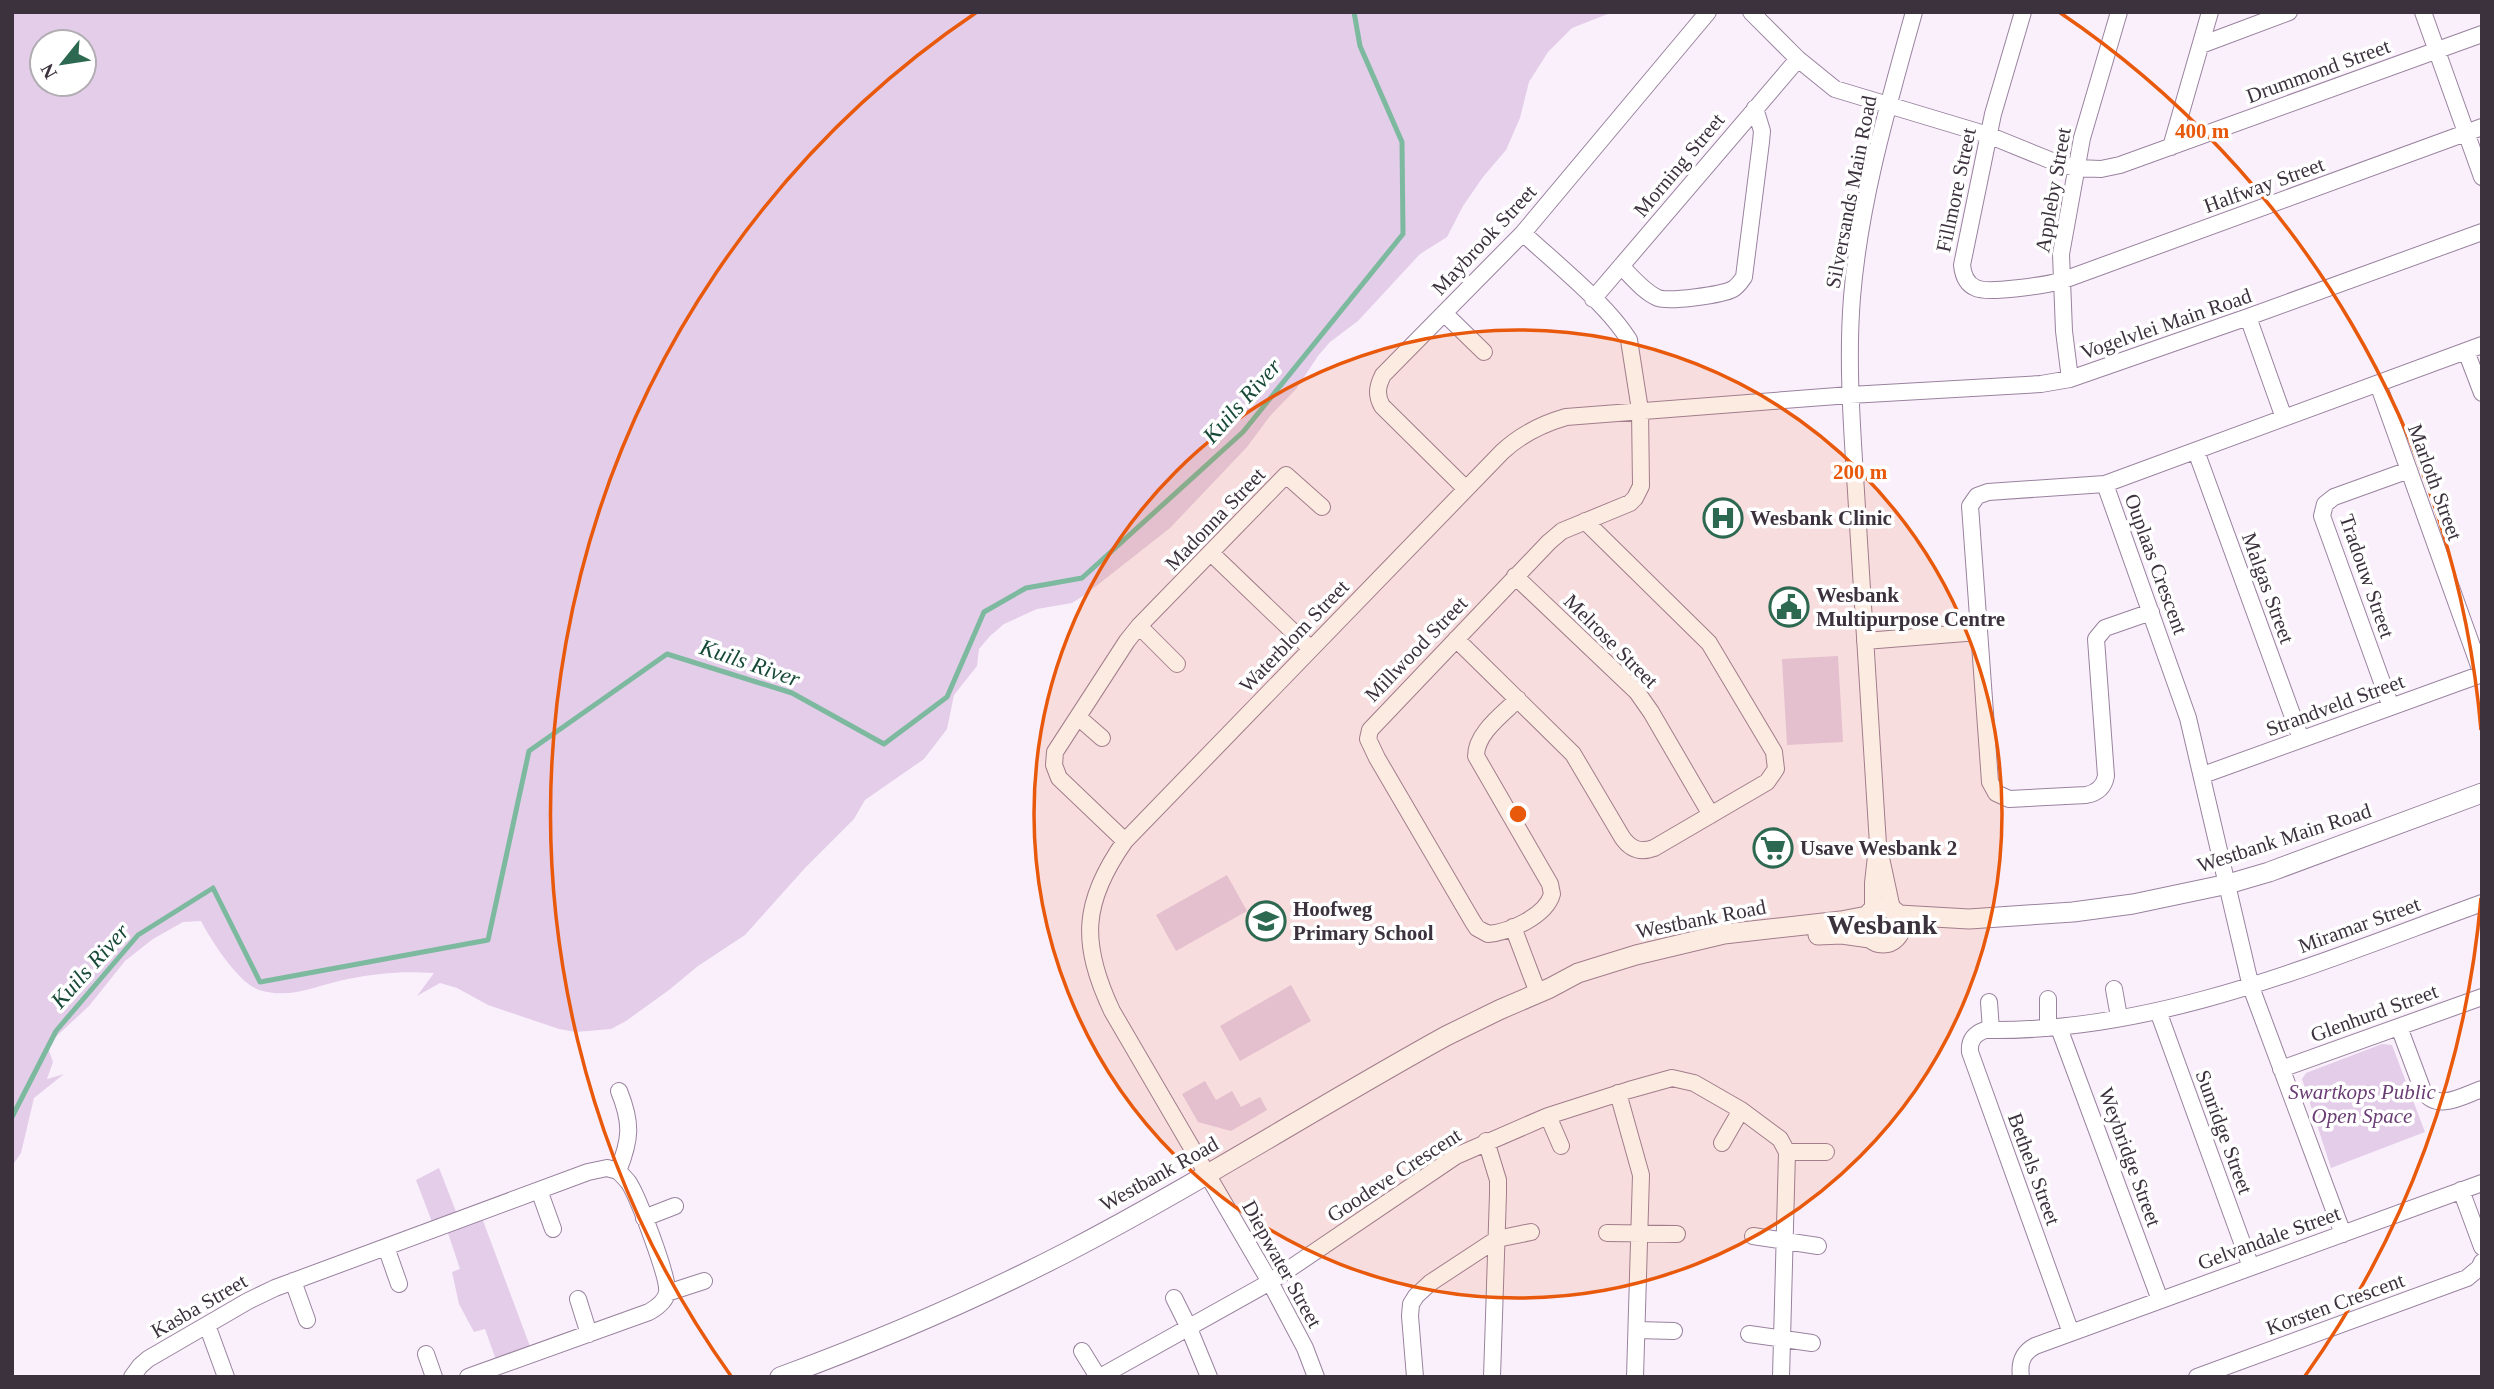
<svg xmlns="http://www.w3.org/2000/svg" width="2494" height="1389" viewBox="0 0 2494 1389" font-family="'Times New Roman',serif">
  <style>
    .green { fill: #e4cde9; fill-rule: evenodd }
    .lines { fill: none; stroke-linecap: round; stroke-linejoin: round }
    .stream { stroke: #7cb99f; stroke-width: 5 }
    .minor-casing { stroke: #99829e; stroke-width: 18 }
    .tertiary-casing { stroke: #99829e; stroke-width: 21 }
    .minor { stroke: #fff; stroke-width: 16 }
    .tertiary { stroke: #fff; stroke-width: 19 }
    .ring { fill: none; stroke: #e8590c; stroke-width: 3.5 }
    .labels { text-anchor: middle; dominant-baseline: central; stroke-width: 7; stroke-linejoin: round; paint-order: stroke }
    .street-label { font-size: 21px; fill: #3c323e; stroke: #fff }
    .poi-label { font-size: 21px; font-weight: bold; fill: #3c323e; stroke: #fff; text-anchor: start }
    .park-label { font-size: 21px; font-style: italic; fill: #6b3d75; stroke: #fff }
    .water-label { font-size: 23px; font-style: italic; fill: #174937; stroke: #fff }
    .district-label { font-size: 28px; font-weight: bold; fill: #3c323e; stroke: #fff }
    .centre { fill: #e8590c; stroke: #fff; stroke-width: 3.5 }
    .ring-label { font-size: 21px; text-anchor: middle; font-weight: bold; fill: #e8590c; stroke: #fff; stroke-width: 7; stroke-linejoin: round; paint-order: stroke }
  </style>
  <rect width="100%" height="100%" fill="#faf0fc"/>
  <!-- green -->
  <path class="green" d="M12,12h1601l-41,16 -24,24 -19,30 -9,36 -14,32 -23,27 -20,29 -16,31 -27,17 -62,67 -28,21 -12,14 -22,33 -26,27 -23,31 -77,81 -84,66 -14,9 -35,6 -33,15 -14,12 -11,13 -2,17 -23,29 -7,34 -23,30 -59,41 -11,19 -49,49 -60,67 -47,31 -29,24 -43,31 -15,8 -35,3 -17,-3 -71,-24 -31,-17 -17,-5 -23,13 17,-23c-31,-2 -56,0 -86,6 -32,6 -56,21 -89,11 -21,-7 -48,-50 -58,-69l-18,1 -30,17 -28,22 -36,45 -42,39 6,17 -6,17 17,-5 -30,24 -13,55 -9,13zM84,42v42h-42v-42z
    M1838,656l5,86 -56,3 -5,-86z
    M1227,875l20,36 -71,40 -20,-36z
    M1291,985l20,36 -71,40 -20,-35z
    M2382,1044l10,1 33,87 -94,36 -29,-89 4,-6z
    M1205,1081l11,19 16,-9 9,16 19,-10 7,13 -36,21 -33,-9 -16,-28z
    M439,1168l18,46 -25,8 -16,-42z
    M482,1218l49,131 -35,11 -11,-31 -11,3 -15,-28 -7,-32 8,-3 -13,-39z"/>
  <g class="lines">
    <!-- stream -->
    <path class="stream" d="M12,1117l44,-86 82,-96 75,-47 47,94 228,-42 41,-189 138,-97 125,39 92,51 63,-47 37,-85 42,-24 56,-10 161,-146 160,-198 -1,-92 -42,-96 -6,-34"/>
    <!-- minor casing -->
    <g class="minor-casing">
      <path id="minor" d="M1751,12l47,47 37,30 153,46 69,28 19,5 25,1 19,-4 362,-131
        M2023,12l-30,102 -31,151c1,10 4,19 14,23 12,6 70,-3 85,-7l421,-154
        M2423,12l59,165
        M2201,45l88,-33
        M2171,147l39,-135
        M1621,266c11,11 23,26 37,32 12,4 64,-3 75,-9 5,-3 8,-8 11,-12l17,-135 1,-11 -7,-23
        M1593,299l205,-240
        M1444,313l40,39
        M2248,317l36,101
        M2466,351l16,42
        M2070,379l-6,-48 -3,-77 21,-116 37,-126
        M2196,451l105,288
        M2105,484l-117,8 -11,4 -7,10 20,276 6,11 13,6 77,-4c11,-2 18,-8 20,-19l-10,-137 9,-11 46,-16
        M1466,489l-84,-83c-6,-11 -5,-19 1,-31l140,-142 185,-221
        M1211,553l100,96
        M1515,576l122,116 14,20 60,103
        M1139,626l38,38
        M1456,639l117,115 49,83c8,12 18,16 32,11l113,-66 9,-13 -2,-17 -65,-109 -124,-122
        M1865,641l113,-9
        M1518,699c-15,15 -42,34 -42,57l74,128 2,10c-6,22 -42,38 -64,40l-11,-6 -4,-6 -96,-164 -9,-19 2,-9 179,-188 13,-11 68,-28 5,-5 6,-12 -1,-76 -11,-70c-22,-36 -74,-77 -106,-107
        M2391,707l-69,-191 3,-12 9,-7 75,-27
        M1078,717l24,21
        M2203,775l279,-101 -104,-290
        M1125,841l-66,-63 -5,-13 1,-13 72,-111 12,-15 147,-151 36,32
        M1873,909v-26l3,-27
        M1892,909l-14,-65c-7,-106 -13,-212 -20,-319 -4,-75 -12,-152 -6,-228 8,-97 36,-191 62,-285
        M1513,927l25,66
        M2114,989l5,28
        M1989,1002l2,28
        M2158,1011l93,256
        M2399,1027l24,64c15,21 39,5 59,-2
        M2048,1028v-29
        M2059,1028l101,272
        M2281,1069l201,-72
        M1618,1093l23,82 -6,202
        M1548,1116l13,30
        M1486,1141l12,39v14l-6,183
        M1722,1143l19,-33
        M1787,1152h39
        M539,1190l14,39
        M2461,1190l21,57
        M644,1218l31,-12
        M1607,1233l70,1
        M2343,1234l-92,-247 -63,-269 -83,-234 377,-139
        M1753,1236l65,10
        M386,1247l13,37
        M293,1281l14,39
        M667,1293l37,-12
        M1174,1298l14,28 21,51
        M578,1299l11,35
        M207,1325l19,52
        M1637,1330l37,1
        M2071,1333l-101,-281c-1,-11 4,-18 15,-22 174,3 337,-69 497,-127
        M1749,1334l63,9
        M1082,1351l16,26
        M426,1354l8,23
        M132,1377l8,-11 8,-7 100,-58 27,-13 313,-116 19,-4 11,3c13,-32 14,-48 1,-80
        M468,1377l181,-65c7,-4 17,-11 18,-20 2,-14 -29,-95 -38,-109 -3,-4 -7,-8 -11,-12
        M1100,1377l170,-95 186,-126 92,-40 81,-26 43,-12 22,5 47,27 39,29 7,13 -6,225
        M1316,1377l-11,-29 -35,-66 -158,-271c-32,-68 -30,-109 13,-170l377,-389c19,-18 40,-28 64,-35l284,-22 191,-11 29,-5 178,-62 234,-85
        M1415,1377l-5,-61 1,-12 5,-8 14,-13 67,-44 34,-7
        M2021,1377c-2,-14 1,-24 14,-31l447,-163
        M2197,1377l270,-99 12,-10 3,-6"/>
    </g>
    <!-- tertiary casing -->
    <g class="tertiary-casing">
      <path id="tertiary" d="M1865 925a18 18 0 1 1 36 0a18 18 0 1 1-36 0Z
        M1899,915l70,4 104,-7 60,-8 95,-20 41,-12 213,-79
        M1818,935l24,-1 28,4
        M780,1377c98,-36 194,-77 287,-125 129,-67 252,-146 379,-216l53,-26 51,-22 28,-15 58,-18 88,-21 117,-13 26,-5"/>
    </g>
    <!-- minor -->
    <use href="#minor" class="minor"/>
    <!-- tertiary -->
    <use href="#tertiary" class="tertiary"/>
  </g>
  <!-- distance rings -->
  <circle cx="1518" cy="814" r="484" fill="#e8590c" fill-opacity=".12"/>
  <g class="ring">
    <circle cx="1518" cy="814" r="484"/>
    <path d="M2481 898A967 967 0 0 1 2305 1376M731 1376A967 967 0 0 1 977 12M2059 12A967 967 0 0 1 2481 730"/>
  </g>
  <!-- icons -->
  <defs>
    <g id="hospital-ring" transform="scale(2.0125)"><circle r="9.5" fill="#fff" stroke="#2d6851" stroke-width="1.5"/><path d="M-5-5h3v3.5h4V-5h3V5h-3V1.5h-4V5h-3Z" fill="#2d6851"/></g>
    <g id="civic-ring" transform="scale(2.0125)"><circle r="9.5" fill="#fff" stroke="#2d6851" stroke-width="1.5"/><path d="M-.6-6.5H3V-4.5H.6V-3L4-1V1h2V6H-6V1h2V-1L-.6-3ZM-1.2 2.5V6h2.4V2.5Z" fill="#2d6851"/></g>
    <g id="supermarket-ring" transform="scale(2.0125)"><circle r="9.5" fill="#fff" stroke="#2d6851" stroke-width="1.5"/><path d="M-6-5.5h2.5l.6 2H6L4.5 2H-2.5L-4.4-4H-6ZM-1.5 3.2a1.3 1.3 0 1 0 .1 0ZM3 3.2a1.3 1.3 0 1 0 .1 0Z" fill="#2d6851"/></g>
    <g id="school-ring" transform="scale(2.0125)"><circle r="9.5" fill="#fff" stroke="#2d6851" stroke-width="1.5"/><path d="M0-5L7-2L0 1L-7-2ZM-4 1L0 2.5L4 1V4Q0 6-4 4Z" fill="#2d6851"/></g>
  </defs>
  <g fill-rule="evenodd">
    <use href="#hospital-ring" x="1723" y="518"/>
    <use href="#civic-ring" x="1789" y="607"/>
    <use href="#supermarket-ring" x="1773" y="848"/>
    <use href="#school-ring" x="1266" y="921"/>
  </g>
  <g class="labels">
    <!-- street labels -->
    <g class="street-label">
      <text transform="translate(2318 71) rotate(-20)">Drummond Street</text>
      <text transform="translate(1679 165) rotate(-50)">Morning Street</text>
      <text transform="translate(2264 185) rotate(-20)">Halfway Street</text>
      <text transform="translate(1956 190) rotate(-78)">Fillmore Street</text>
      <text transform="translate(2053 190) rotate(-80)">Appleby Street</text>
      <text transform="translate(1851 192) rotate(-79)">Silversands Main Road</text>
      <text transform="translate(1484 240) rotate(-47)">Maybrook Street</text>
      <text transform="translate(2166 324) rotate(-19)">Vogelvlei Main Road</text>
      <text transform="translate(2435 482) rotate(70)">Marloth Street</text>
      <text transform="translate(1215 519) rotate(-46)">Madonna Street</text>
      <text transform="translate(2156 564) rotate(70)">Ouplaas Crescent</text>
      <text transform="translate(2367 576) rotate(71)">Tradouw Street</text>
      <text transform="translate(2268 588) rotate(70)">Malgas Street</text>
      <text transform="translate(1294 636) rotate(-46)">Waterblom Street</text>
      <text transform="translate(1611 641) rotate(45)">Melrose Street</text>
      <text transform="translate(1416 649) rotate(-46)">Millwood Street</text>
      <text transform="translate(2335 705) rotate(-20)">Strandveld Street</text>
      <text transform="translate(2284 838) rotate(-18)">Westbank Main Road</text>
      <text transform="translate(1701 919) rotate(-11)">Westbank Road</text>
      <text transform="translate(2359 925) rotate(-20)">Miramar Street</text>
      <text transform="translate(2374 1013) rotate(-20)">Glenhurd Street</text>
      <text transform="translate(2224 1132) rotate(70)">Sunridge Street</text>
      <text transform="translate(2130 1157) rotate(70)">Weybridge Street</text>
      <text transform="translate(2034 1169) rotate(70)">Bethels Street</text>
      <text transform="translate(1159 1174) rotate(-29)">Westbank Road</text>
      <text transform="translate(1394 1175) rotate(-33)">Goodeve Crescent</text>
      <text transform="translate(2269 1238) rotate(-20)">Gelvandale Street</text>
      <text transform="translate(1282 1264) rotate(61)">Diepwater Street</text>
      <text transform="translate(2335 1304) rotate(-20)">Korsten Crescent</text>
      <text transform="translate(199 1306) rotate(-30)">Kasba Street</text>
    </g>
    <!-- poi labels -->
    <g class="poi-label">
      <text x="1750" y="518">Wesbank Clinic</text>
      <text x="1816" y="595">Wesbank<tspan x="1816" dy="24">Multipurpose Centre</tspan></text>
      <text x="1800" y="848">Usave Wesbank 2</text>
      <text x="1293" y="909">Hoofweg<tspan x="1293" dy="24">Primary School</tspan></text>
    </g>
    <!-- park labels -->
    <g class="park-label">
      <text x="2362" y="1092">Swartkops Public<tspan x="2362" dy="24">Open Space</tspan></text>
    </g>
    <!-- water labels -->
    <g class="water-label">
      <text transform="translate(1242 401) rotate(-48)">Kuils River</text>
      <text transform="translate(750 663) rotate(19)">Kuils River</text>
      <text transform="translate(90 966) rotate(-48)">Kuils River</text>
    </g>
    <!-- district labels -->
    <g class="district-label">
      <text x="1882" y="924">Wesbank</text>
    </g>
  </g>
  <circle cx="1518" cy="814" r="10" class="centre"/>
  <g class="ring-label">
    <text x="2202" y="138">400 m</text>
    <text x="1860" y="479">200 m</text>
  </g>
  <!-- border -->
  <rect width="2494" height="1389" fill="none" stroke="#3c323e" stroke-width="28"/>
  <!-- north arrow -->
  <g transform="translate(63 63) rotate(240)"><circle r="33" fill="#ffffff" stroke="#b1adb2" stroke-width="2"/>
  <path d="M0-5L12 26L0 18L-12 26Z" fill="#2d6851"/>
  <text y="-10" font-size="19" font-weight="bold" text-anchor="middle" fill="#3c323e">N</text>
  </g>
</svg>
